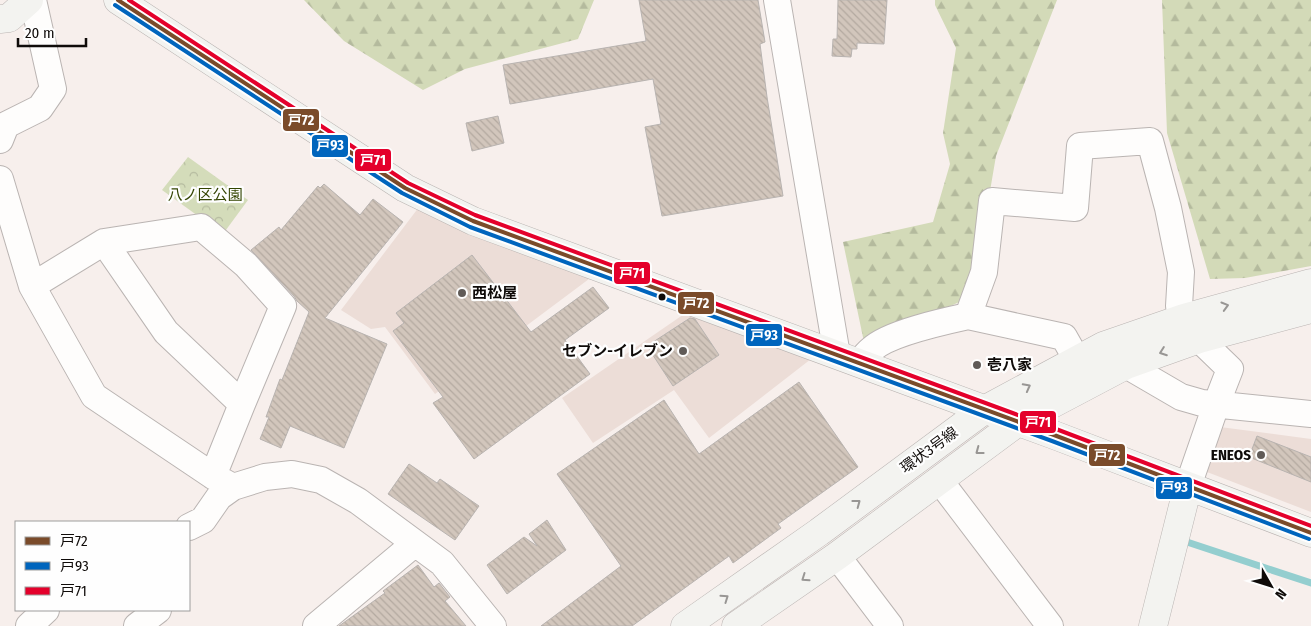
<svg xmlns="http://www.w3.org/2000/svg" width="1311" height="626" viewBox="0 0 1311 626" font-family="'Fira Sans Condensed','Noto Sans JP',sans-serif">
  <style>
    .built { fill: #ecddd7 }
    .forest { fill: url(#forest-firs) }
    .park { fill: url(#park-crowns) }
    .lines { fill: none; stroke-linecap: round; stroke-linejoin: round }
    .stream { stroke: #94cecf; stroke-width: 7 }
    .building { fill: url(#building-back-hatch); stroke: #b8b3b0 }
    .street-casing { stroke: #bab4b2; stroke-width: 28 }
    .secondary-casing { stroke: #bab4b2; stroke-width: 29 }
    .street { stroke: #fefdfc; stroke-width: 26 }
    .secondary { stroke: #f3f3f0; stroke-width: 28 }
    .bus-1-casing { stroke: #fefefe; stroke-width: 8 }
    .bus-2-casing { stroke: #fefefe; stroke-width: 8 }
    .bus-3-casing { stroke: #fefefe; stroke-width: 8 }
    .bus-1 { stroke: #7a4b2a; stroke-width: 4 }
    .bus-2 { stroke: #0065bd; stroke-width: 4 }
    .bus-3 { stroke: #e4002b; stroke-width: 4 }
    .oneway { stroke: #989694 }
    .poi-dot { fill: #605b58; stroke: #fefefe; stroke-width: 2 }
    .bus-dot { fill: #0f0b09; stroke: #fefefe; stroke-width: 2 }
    .labels { text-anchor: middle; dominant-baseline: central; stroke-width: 4.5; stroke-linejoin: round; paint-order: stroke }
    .park-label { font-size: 15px; fill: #340; stroke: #fefefe }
    .poi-label { font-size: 15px; font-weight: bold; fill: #0f0b09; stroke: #fefefe; text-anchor: start }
    .street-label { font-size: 15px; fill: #0f0b09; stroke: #fefefe }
    .line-badge { stroke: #fefefe; stroke-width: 2 }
    .badge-label { font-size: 14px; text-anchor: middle; font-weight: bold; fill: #fff }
  </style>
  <defs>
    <pattern id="forest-firs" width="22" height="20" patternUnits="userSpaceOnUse" patternTransform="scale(1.25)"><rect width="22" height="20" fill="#d3dab8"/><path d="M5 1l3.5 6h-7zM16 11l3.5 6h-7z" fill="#b4ba9d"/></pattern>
    <pattern id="park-crowns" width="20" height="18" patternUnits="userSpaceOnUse" patternTransform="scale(1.25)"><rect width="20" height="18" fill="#d4dcba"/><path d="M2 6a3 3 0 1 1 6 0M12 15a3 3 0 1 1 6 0" fill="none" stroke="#b5bb9f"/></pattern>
    <pattern id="building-back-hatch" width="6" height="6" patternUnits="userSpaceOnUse" patternTransform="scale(1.25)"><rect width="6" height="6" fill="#d2c6bc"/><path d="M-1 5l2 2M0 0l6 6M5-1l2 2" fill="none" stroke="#b3a9a0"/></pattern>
  </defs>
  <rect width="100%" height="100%" fill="#f7efec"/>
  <!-- built -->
  <path class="built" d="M419,207l174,69 -158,118 -50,-67 -14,2 -30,-19z
    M690,310l121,49 -102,79 -35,-48 -81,53 -31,-45z
    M1220,427l91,12v73l-104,-40z"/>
  <!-- forest -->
  <path class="forest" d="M304,0h290l-16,39 -113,30 -42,21 -79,-49z
    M935,0h122l-61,156 -24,140 -47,22 -61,24 -21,-100 90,-20 17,-58 -7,-31 13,-85 -21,-43z
    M1162,0h149v266l-66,12 -35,1 -43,-146z"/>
  <!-- park -->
  <path class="park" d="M188,157l60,43 -25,34 -61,-44z"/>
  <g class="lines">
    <!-- stream -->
    <path class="stream" d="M1187,542l124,41"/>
  </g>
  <!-- building -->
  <path class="building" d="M639,0h119l7,42 -5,2 7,53 16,99 -121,20 -17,-89 16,-3 -8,-45 -143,25 -7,-39 143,-24z
    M838,0h49l-3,44 -27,-1v6h-5l-1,8 -19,-1 1,-17h4z
    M498,116l6,27 -32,8 -6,-28z
    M324,184l36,31 13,-16 30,23 -78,96 62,26 -43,104 -54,-22 -9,22 -21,-9 9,-22h-3l14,-38 2,1 27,-68 -12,-11 -3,-5 -43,-46 28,-23 2,3 37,-44 2,2z
    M472,255l59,77 62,-45 16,21 -44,32 25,34 -116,85 -41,-56 10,-6 -50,-66 11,-8 -8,-10z
    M690,318l5,1 24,36 -46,31 -26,-40z
    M799,382l59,85 -80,57 3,4 -48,35 -4,-7 -97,70h-91l80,-60 -64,-92 107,-74 35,54z
    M1257,436l54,21v25l-62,-25z
    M409,464l28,19 3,-4 39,27 -24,34 -67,-46z
    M547,520l19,30 -59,44 -20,-29 37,-28 13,9 -8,-12z
    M418,565l16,22 5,-4 11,14 -5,4 21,25h-127l46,-33 -2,-2z"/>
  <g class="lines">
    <!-- street casing -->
    <g class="street-casing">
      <path id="street" d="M777,0l60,355
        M0,140l6,-15 34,-17 13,-19 -20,-89
        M0,179l32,107 62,110 119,80 20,11
        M104,242l62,90 76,72
        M32,286l72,-44 97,-15 45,38 37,41 -41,98 -29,72
        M1077,360l-13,-23 -96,-21 16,-44 8,-71 83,7 5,-62 70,-5 18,67 13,64 -2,34 5,12
        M859,363c4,-5 8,-10 13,-14 17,-16 73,-28 96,-33
        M1126,365l55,32 21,6 109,11
        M940,481l110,145
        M1188,486l28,-81 14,-36 -31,-30
        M189,527l14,-7 16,-23 14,-10 32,-10 27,-3 29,6 37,21 84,62 51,63
        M837,556l53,70
        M29,626l17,-16
        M137,626l21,-16
        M316,626l98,-82"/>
    </g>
    <!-- secondary casing -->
    <g class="secondary-casing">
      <path id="secondary" d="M118,0l287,188 68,33 581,214 257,98
        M0,19l9,-1 20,-18
        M685,626l134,-94 165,-122 119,-64 81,-28 127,-35
        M736,626l101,-70 181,-134 108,-57 73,-26 112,-30
        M1153,626l35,-140"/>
    </g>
    <!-- street -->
    <use href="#street" class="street"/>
    <!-- secondary -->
    <use href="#secondary" class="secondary"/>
    <!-- bus-1 casing -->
    <g class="bus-1-casing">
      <path id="bus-1" d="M118,0l287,188 68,33 581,214 257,98"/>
    </g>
    <!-- bus-2 casing -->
    <g class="bus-2-casing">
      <path id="bus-2" d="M115,5l287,188 68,34 582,214 257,98"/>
    </g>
    <!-- bus-3 casing -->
    <g class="bus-3-casing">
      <path id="bus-3" d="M129,0l279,183 67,32 581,214 255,97"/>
    </g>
    <!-- bus-1 -->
    <use href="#bus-1" class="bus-1"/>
    <!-- bus-2 -->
    <use href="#bus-2" class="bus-2"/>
    <!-- bus-3 -->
    <use href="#bus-3" class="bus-3"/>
  </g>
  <!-- one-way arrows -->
  <defs><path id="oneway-chevron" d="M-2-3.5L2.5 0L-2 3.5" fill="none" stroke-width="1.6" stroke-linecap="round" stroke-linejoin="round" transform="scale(1.25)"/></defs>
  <g class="oneway">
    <use href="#oneway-chevron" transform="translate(1225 306) rotate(-16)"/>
    <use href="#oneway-chevron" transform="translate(1163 352) rotate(160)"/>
    <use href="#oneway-chevron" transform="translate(1027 387) rotate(-28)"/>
    <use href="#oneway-chevron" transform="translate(979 451) rotate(143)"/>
    <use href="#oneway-chevron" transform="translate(857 503) rotate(-37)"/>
    <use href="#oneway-chevron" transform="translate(805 578) rotate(145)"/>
    <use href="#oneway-chevron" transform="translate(725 598) rotate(-35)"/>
  </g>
  <!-- markers -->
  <g class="poi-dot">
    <circle cx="462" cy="293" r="5"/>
    <circle cx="683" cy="351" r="5"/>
    <circle cx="977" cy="365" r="5"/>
    <circle cx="1261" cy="455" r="5"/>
  </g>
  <circle class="bus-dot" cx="662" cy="297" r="4.5"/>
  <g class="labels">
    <!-- park labels -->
    <g class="park-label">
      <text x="205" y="195">八ノ区公園</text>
    </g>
    <!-- poi labels -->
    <g class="poi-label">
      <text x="472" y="293">西松屋</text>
      <text x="673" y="351" text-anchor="end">セブン-イレブン</text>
      <text x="987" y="365">壱八家</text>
      <text x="1251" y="455" text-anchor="end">ENEOS</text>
    </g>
    <!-- street labels -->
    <g class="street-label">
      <text transform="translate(929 450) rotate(-36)">環状3号線</text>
    </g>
  </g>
  <g class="line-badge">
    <rect x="282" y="108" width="38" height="24" rx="5" fill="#7a4b2a"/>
    <rect x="311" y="134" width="38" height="24" rx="5" fill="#0065bd"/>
    <rect x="354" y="148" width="38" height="24" rx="5" fill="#e4002b"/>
    <rect x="613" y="261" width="38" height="24" rx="5" fill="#e4002b"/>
    <rect x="677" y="291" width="38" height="24" rx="5" fill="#7a4b2a"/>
    <rect x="745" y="323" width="38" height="24" rx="5" fill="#0065bd"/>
    <rect x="1019" y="410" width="38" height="24" rx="5" fill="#e4002b"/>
    <rect x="1088" y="443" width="38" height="24" rx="5" fill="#7a4b2a"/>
    <rect x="1155" y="476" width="38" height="24" rx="5" fill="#0065bd"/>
  </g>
  <g class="badge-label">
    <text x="301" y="125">戸72</text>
    <text x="330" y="150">戸93</text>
    <text x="373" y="165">戸71</text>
    <text x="632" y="278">戸71</text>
    <text x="696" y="308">戸72</text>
    <text x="764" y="340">戸93</text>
    <text x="1038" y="427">戸71</text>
    <text x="1107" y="460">戸72</text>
    <text x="1174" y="492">戸93</text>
  </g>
  <!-- legend -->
  <rect x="15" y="521" width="175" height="90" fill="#fefefe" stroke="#9e9d9c"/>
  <rect x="25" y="537" width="25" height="8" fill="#7a4b2a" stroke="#9e9d9c"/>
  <text x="60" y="546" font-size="15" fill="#0f0b09">戸72</text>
  <rect x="25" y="562" width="25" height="8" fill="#0065bd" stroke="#9e9d9c"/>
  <text x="60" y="571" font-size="15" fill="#0f0b09">戸93</text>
  <rect x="25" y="587" width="25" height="8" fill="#e4002b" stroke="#9e9d9c"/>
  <text x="60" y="596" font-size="15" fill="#0f0b09">戸71</text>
  <!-- north arrow -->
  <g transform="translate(1271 586) rotate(129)" stroke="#fefefe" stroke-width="4" paint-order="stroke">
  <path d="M0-4L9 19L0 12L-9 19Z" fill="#0f0b09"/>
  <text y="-8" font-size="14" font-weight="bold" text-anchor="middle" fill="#0f0b09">N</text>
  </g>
  <!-- scale -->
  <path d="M18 38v8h68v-8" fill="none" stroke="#0f0b09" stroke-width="2.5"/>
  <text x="25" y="38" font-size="15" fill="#0f0b09" stroke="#fefefe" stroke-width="4" paint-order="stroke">20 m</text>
</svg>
